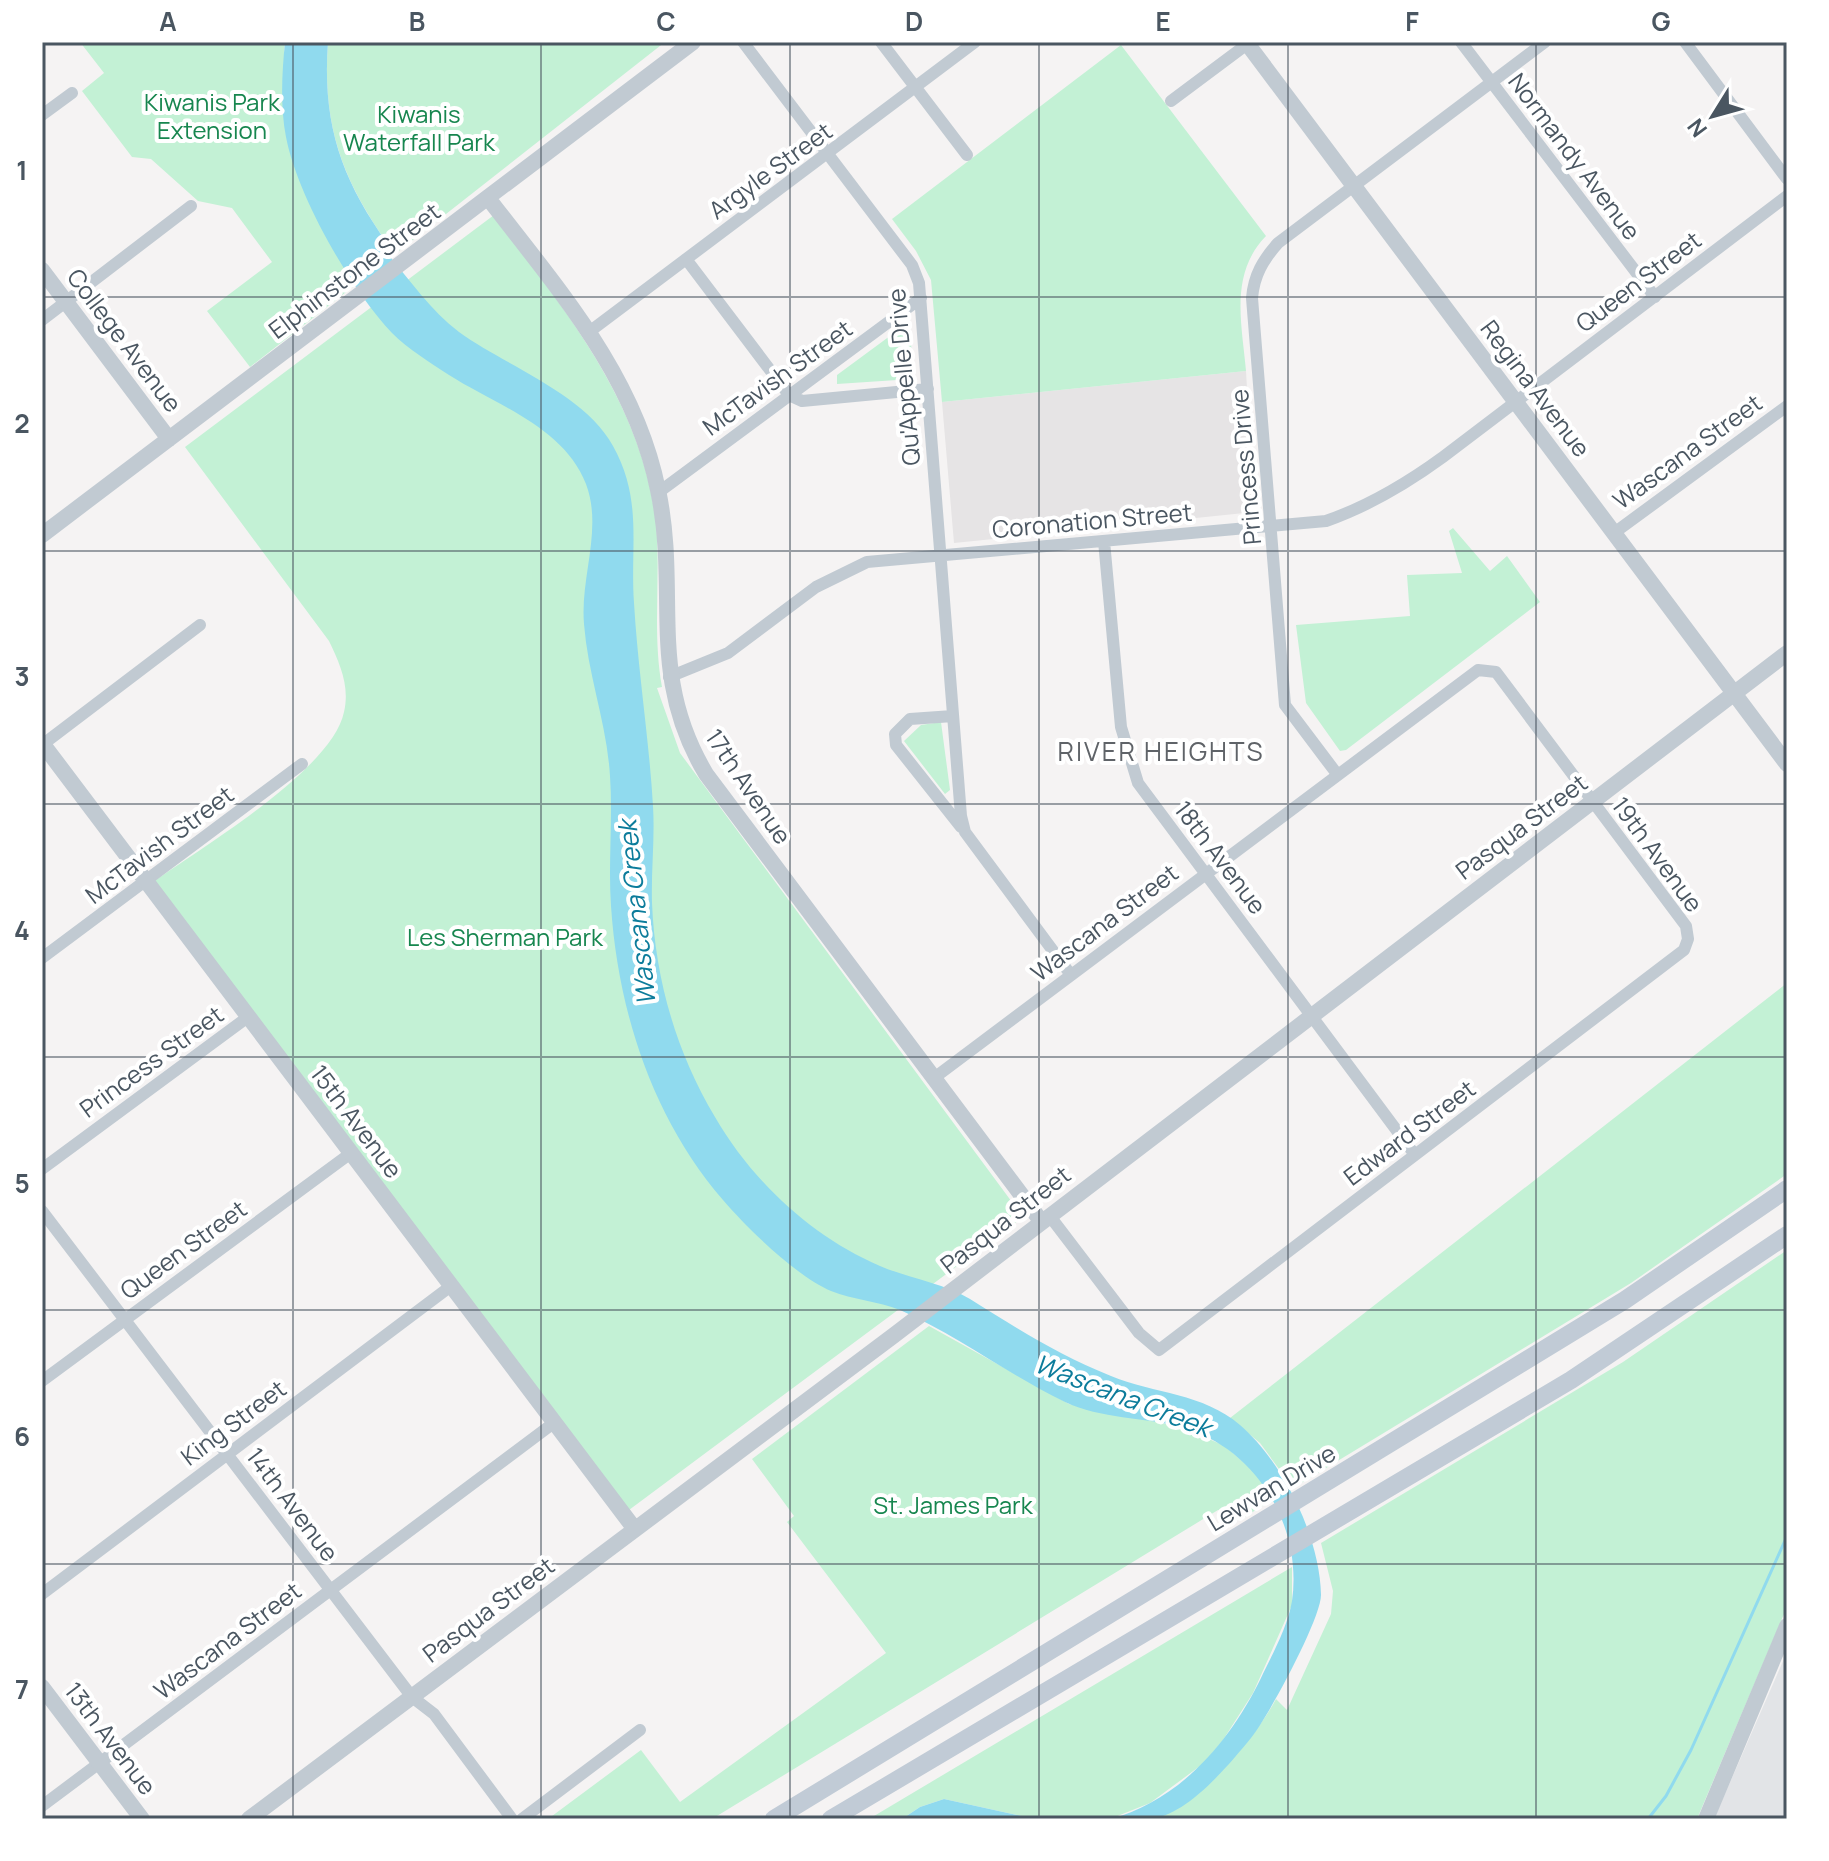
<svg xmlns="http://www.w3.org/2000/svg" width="1829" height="1861" viewBox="0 0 1829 1861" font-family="Manrope,sans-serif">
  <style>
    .education { fill: #e6e4e5 }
    .airport { fill: #e2e4e7 }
    .green { fill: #c3f1d5 }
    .water { fill: #90daee }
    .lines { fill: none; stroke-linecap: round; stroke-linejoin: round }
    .stream { stroke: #90daee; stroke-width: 3 }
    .minor { stroke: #c1cad2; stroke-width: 12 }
    .tertiary { stroke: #c1cad2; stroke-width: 16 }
    .secondary { stroke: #c1cbd6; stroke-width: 18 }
    .grid { fill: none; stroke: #4a5661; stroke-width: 2; stroke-opacity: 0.55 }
    .labels { text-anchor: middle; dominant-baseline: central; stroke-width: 8; stroke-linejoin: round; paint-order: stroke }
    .park-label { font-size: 24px; fill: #17864f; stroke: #fff }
    .street-label { font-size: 24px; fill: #4a5661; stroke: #fff }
    .neighbourhood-label { font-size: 26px; letter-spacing: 2px; fill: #5f6368; stroke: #fff }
    .water-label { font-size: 26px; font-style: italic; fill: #0c7c9b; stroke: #fff }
    .neatline { fill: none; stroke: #4a5661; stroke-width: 3 }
    .grid-label { font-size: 26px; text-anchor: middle; font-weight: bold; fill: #4a5661 }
  </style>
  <rect width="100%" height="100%" fill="#f5f3f3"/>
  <!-- education -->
  <path class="education" d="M1246,371l8,141 -300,31 -12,-141z"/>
  <!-- airport -->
  <path class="airport" d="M1787,1652v167h-73z"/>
  <!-- green -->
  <path class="green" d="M80,42h205l-1,9 44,185 27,49 -105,82 -43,-56 65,-49 -40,-54 -34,-7 -47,-42 -19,-2 -50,-66 22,-18z
    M328,42h337l-275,216 -3,-5 1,-9c-47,-66 -66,-121 -60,-202z
    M1121,45l145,191c-37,38 -24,88 -20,135l-304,31 -11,-122 -15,-29 -24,-32z
    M494,215c70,95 148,186 162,308 5,55 -4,109 6,164l-5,1 23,65 343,464 -394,293 -476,-628c49,-35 179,-112 191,-170 6,-26 -4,-48 -15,-71l-144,-194z
    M904,331l7,5 1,43 -75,5v-9l57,-42z
    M1453,528l37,43 17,-15 33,46 -194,148 -6,1 -34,-48 -10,-78 114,-9 -3,-41 55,-2 -13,-42z
    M941,722l9,68 -5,4 -41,-53 17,-16z
    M1787,983v191l-156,109 -338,205 -33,-45 -30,-25z
    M1787,1250v357l-90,212h-542c44,-23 98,-76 121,-120l11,11 44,-96 2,-23 -12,-48 302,-181z
    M929,1326l140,78 112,23 44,19 34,30 13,24 -29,18 -25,-8 -506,309h-164l93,-69 39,52 206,-149 -99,-131 7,-6 -42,-57z
    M1292,1567v38l-39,88 -30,47 -19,23 -54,40 -40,16h-75l-91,-20 -24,8 -18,12h-33z"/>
  <!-- water -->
  <path class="water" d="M285,42h43c-6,81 13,137 60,202l-1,9c22,26 44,58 72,79 47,34 126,62 154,114 30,54 17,99 21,157 4,68 15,135 19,203 2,33 -2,65 -1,97 3,75 24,149 63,214 37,64 97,120 165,149 28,12 63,17 90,33 48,30 88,56 141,77 44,18 92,17 129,49 43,37 80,112 81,170 0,24 -53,122 -70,143 -23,28 -61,74 -98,81 -13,3 -30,0 -43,0 70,-18 121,-79 151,-141 11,-23 27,-52 31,-77 11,-76 -37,-154 -111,-174 -37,-10 -80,-8 -116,-25 -56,-27 -108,-67 -165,-92 -22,-9 -47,-10 -69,-19 -35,-15 -83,-62 -108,-91 -70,-81 -105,-188 -112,-294 -3,-43 2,-87 -1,-130 -3,-52 -22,-100 -26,-152 -4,-47 19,-95 2,-140 -22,-57 -90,-79 -137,-109 -18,-12 -41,-26 -57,-42 -41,-43 -95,-138 -106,-196 -6,-31 -4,-65 -1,-95z
    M944,1799l91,20h-133l18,-12z"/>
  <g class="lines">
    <!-- stream -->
    <path class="stream" d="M1648,1819l18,-23 25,-46 96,-214"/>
    <!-- minor -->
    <path class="minor" d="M743,42l169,223 7,18 42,533 4,16 106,143
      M881,42l86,113
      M1461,42l194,255
      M1685,42l102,137
      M1171,101l79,-59
      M42,115l30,-22
      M686,259l103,136 13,6 126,-12
      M42,320l149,-114
      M589,332l386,-290
      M659,492l262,-194
      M1614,533l173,-127
      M1104,541l17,186 17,56 277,372
      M669,677l59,-24 88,-66 51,-25 459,-41c43,-15 80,-37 117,-64l344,-261
      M953,716l-43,3 -15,15 1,11 65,82
      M42,745l158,-120
      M1337,774l-52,-69 -33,-407c2,-23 11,-38 26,-55l267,-201
      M42,958l260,-194
      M934,1078l544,-408 18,2 190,254 2,13 -4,11 -525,400 -20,-17 -90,-118
      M42,1169l206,-152
      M42,1211l370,486 22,17 78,105
      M42,1381l309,-228
      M42,1594l409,-308
      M42,1806l513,-384
      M522,1819l118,-89"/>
    <!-- tertiary -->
    <path class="tertiary" d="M1246,42l541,722
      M488,198c69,90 147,177 170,292 22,104 -12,184 48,284l335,447
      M42,270l127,169
      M42,535l651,-493
      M42,743l592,785
      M42,1687l100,132
      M249,1819l644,-483 894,-683
      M1706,1819l81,-193"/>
    <!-- secondary -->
    <path class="secondary" d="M774,1819l851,-519 162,-111
      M831,1819l740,-439 216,-145"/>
  </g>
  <!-- grid -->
  <path class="grid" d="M293,42v1777M541,42v1777M790,42v1777M1039,42v1777M1288,42v1777M1536,42v1777M42,297h1745M42,551h1745M42,804h1745M42,1057h1745M42,1310h1745M42,1564h1745"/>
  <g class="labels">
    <!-- park labels -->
    <g class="park-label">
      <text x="212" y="101">Kiwanis Park<tspan x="212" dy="28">Extension</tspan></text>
      <text x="419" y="113">Kiwanis<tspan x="419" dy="28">Waterfall Park</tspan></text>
      <text x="505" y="936">Les Sherman Park</text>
      <text x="953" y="1504">St. James Park</text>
    </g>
    <!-- street labels -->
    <g class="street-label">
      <text transform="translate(1575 156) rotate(53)">Normandy Avenue</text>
      <text transform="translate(770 170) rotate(-36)">Argyle Street</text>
      <text transform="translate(354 270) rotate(-37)">Elphinstone Street</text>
      <text transform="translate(1638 281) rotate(-37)">Queen Street</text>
      <text transform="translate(125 340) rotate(53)">College Avenue</text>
      <text transform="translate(777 377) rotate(-36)">McTavish Street</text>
      <text transform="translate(903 377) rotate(-95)">Qu'Appelle Drive</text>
      <text transform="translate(1536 388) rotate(53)">Regina Avenue</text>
      <text transform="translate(1687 451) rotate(-36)">Wascana Street</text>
      <text transform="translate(1245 467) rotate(-95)">Princess Drive</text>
      <text transform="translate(1092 520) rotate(-5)">Coronation Street</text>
      <text transform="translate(749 786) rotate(56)">17th Avenue</text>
      <text transform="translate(1521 826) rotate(-37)">Pasqua Street</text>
      <text transform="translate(159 844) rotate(-37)">McTavish Street</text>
      <text transform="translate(1658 854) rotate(54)">19th Avenue</text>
      <text transform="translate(1221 857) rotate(53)">18th Avenue</text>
      <text transform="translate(1104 922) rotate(-37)">Wascana Street</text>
      <text transform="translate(151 1061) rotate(-36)">Princess Street</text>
      <text transform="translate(357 1121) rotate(53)">15th Avenue</text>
      <text transform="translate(1409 1132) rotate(-37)">Edward Street</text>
      <text transform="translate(1005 1219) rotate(-38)">Pasqua Street</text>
      <text transform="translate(183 1249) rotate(-36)">Queen Street</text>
      <text transform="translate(233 1422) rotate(-37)">King Street</text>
      <text transform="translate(1271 1487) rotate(-31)">Lewvan Drive</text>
      <text transform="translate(293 1504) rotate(53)">14th Avenue</text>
      <text transform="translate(488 1609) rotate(-37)">Pasqua Street</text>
      <text transform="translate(227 1640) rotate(-37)">Wascana Street</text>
      <text transform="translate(111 1738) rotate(53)">13th Avenue</text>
    </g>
    <!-- neighbourhood labels -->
    <g class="neighbourhood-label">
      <text x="1161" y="751">RIVER HEIGHTS</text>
    </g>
    <!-- water labels -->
    <g class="water-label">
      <text transform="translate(636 913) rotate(-96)">Wascana Creek</text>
      <text transform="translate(1123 1395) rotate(21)">Wascana Creek</text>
    </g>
  </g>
  <!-- border -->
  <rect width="1829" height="1861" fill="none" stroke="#ffffff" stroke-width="88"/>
  <!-- north arrow -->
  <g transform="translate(1713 116) rotate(233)" stroke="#ffffff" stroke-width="6" paint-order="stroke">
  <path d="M0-6L14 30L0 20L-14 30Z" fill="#4a5661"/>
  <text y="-12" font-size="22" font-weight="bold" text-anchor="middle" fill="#4a5661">N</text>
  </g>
  <rect x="44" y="44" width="1741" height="1773" class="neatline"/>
  <g class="grid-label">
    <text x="168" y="31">A</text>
    <text x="417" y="31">B</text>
    <text x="666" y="31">C</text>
    <text x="914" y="31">D</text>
    <text x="1163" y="31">E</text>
    <text x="1412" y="31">F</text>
    <text x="1661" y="31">G</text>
    <text x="22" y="180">1</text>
    <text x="22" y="433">2</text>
    <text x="22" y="686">3</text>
    <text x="22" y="940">4</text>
    <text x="22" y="1193">5</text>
    <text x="22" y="1446">6</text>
    <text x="22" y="1699">7</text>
  </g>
</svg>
